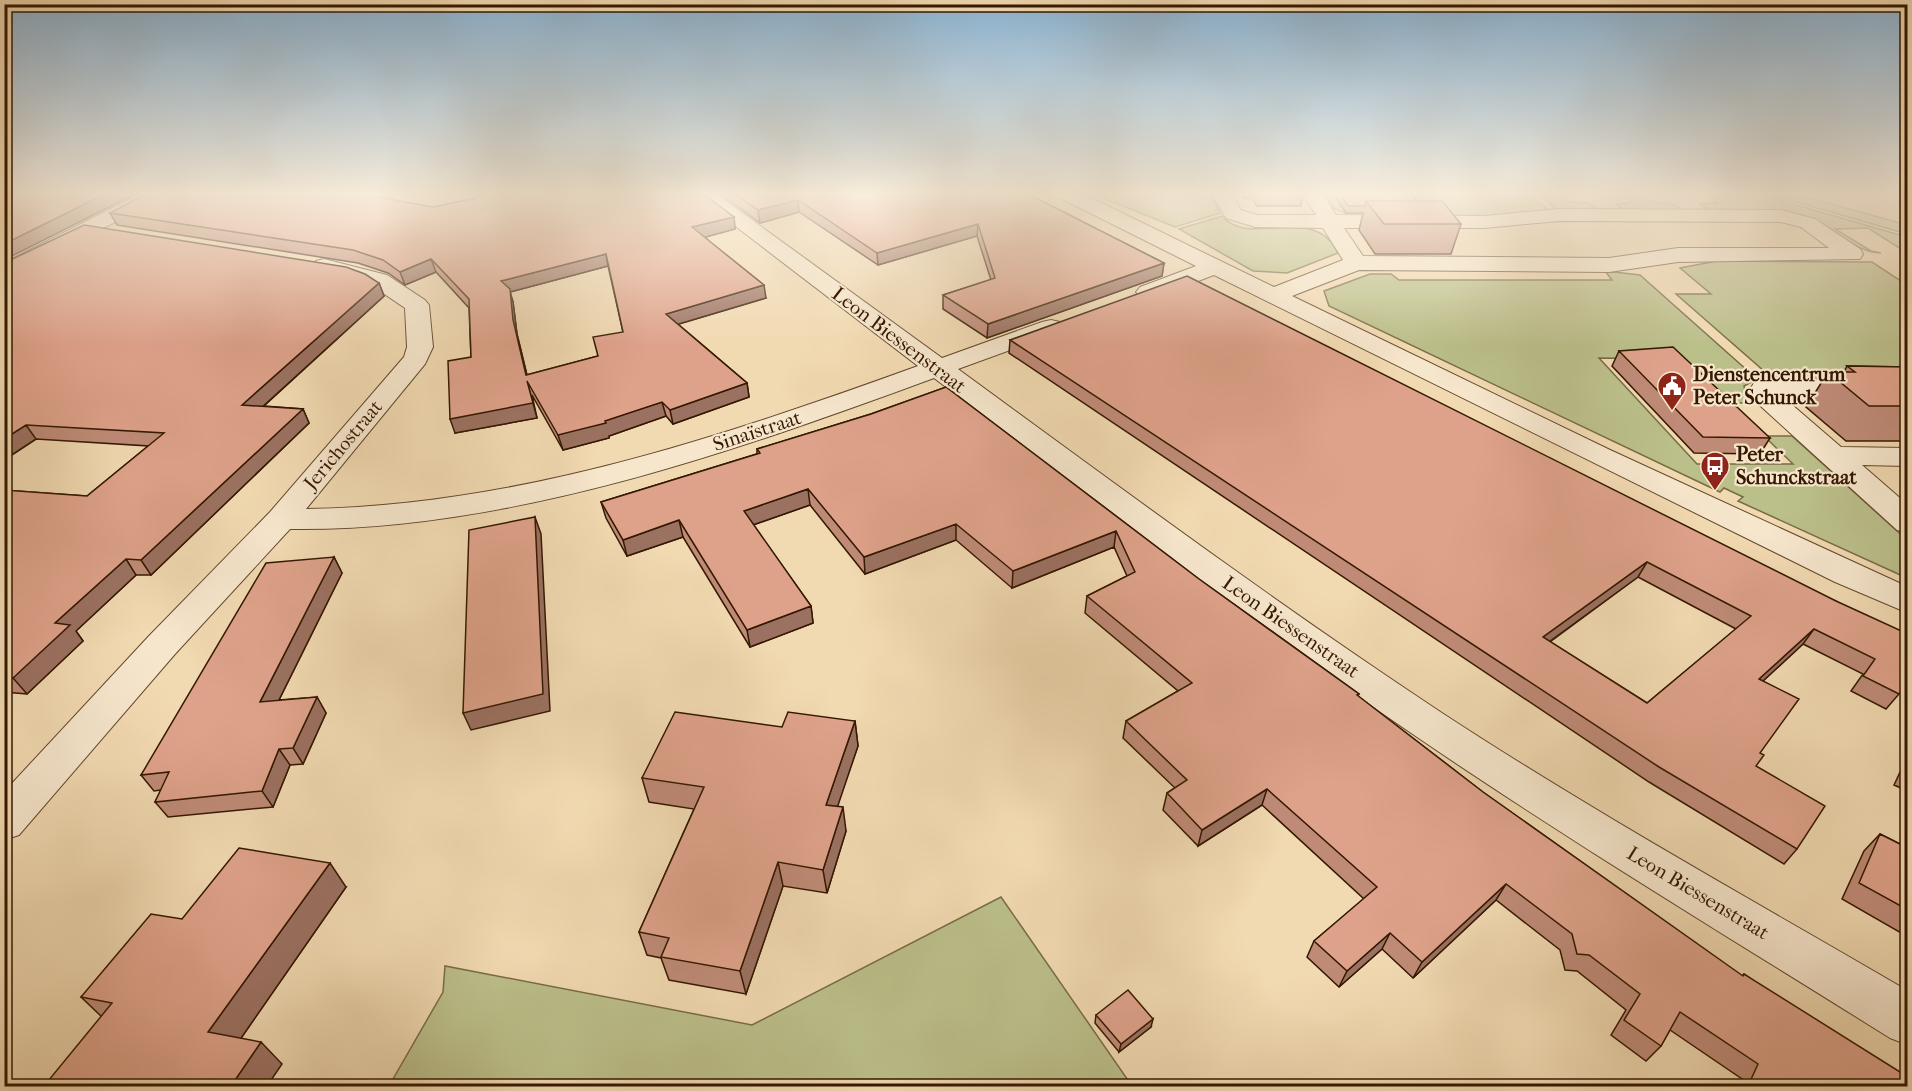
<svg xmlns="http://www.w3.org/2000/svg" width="1912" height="1091" viewBox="0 0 1912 1091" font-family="'IM FELL French Canon',serif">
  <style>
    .green { fill: #bbbf8a; stroke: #786c45; stroke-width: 1.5 }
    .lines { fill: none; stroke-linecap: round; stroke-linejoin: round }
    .street-casing { stroke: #63482c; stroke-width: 2 }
    .street { fill: #f6e6cc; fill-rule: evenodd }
    .wall { fill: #bf8b77; stroke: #341800; stroke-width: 1.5; fill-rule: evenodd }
    .shaded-wall { fill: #9b7161; stroke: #341800; stroke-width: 1.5 }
    .building { fill: #dea28a; stroke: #341800; stroke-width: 1.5; fill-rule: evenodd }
    .labels { text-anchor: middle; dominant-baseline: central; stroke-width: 4.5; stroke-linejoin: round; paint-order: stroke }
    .street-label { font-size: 20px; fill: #341800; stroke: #f6e6cc }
    .poi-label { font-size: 20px; font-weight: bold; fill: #341800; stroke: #f6e6cc; text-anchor: start }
  </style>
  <rect width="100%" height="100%" fill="#f1d9b1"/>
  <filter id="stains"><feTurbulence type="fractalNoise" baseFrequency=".00333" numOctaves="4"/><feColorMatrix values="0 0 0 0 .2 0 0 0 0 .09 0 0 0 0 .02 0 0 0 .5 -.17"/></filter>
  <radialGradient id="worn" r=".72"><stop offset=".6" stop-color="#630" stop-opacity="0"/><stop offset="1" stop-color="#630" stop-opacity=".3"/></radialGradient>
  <!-- green -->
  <path class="green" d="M1091,193h119l10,20 -45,14z
    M1324,193h205l19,17 -49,7 -147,-1 -17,-7z
    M1538,193h21l11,9 19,1 8,6 -40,1z
    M1622,193h19l12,9 21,2 8,6h-59l-7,-6 17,-2z
    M1704,193h51l152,44v16l-39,-25 -33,1 36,22 10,2c-24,0 -44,-22 -66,-33 -32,-16 -72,-4 -107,-10l-8,-6 17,-1z
    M1765,193h27l115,32v9z
    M1222,216c27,33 93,-14 116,37l-51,20 -34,-2 -74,-42z
    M1717,261l155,1 35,23v94l-135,-1 -96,-84h35l-31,-26z
    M1605,271l35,4 117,104 -13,7 1,6 11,11h-27l-47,-44 -83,-1 98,106h96l-29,-28h28l115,104v38l-169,-77 5,-4 -19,-9 -4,4 -391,-186 -5,-15 46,-17h21l8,6h213z
    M1001,897l131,189h-743l54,-94 2,-26 307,59z"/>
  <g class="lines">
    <!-- street casing -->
    <g class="street-casing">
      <path id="street" d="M142,193h25l-3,4 -160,82v-16z
        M692,193h23l227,165 100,-36 9,-2 9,2 3,5 -3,5 -102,37c160,117 319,235 484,344 151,99 310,187 466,278v54l-18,-7c-158,-99 -319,-196 -473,-301 -166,-113 -323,-238 -483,-359 -201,74 -428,154 -644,151l-115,125 -156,181 -15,5v-48l145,-156 121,-124 134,-155 3,-10 -2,-39 -34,-23 -55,-14 -3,-5 3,-5 8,-2 63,16 38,25 4,5 4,42 -8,17 -119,145c212,-3 415,-72 612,-143z
        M1055,193h26l193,94 69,-27 -20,-32 -68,-1 -29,-9 -15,-25h20l10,17 16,5h59l-14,-22h20l14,22 148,1 75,-7 222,1 34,9 45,30 3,5 -3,5 -182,3 -69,10 -250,-2 -67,26 316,153 300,138v26l-73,-31 -621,-307 -58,22h-16l-4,-5 4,-5 56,-21 -138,-69zM1559,221l222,1 20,5 28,21h-151l-69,10 -246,-2 -19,-28h140z
        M1908,379v16l-125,2 58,50 67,1v18l-46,-1 46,40v28l-11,-3 -142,-129 -5,-12 4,-6 10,-2z"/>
    </g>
    <!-- street -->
    <use href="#street" class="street"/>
  </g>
  <!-- wall -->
  <path class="wall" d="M719,193h307l138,70 -2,13 -175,62 -44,-29v-14l48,-15 -14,-44 -99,29 -79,-53 -39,11z
    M1242,193h61l-2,13h-44l-5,-8h-7z
    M1337,193h74l6,8 44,23 -10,30h-76l-16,-24 4,-17h-17l-10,-15z
    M433,207l301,10 1,12 -30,8 61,61 -88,26 69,59 2,14 -76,27 -7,-8 -57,20v2l-46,12 -31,-55 5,23 -82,15 16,-76 -2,-49 -33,-36 -31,13 -17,-12 -30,-10 -241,-38 -7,-12zM608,266l15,66 -25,24 -71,19 -10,-41 -4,-32 -3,-10z
    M4,263l375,20 5,13 -120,110 39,3 6,14 -158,152h-15l-60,56 7,10 -56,53 -23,-2v-202l83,6 61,-50 -112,-7 -32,21z
    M1010,340l826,261 63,93 -13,15 -35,-18 12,-17 -60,-30 -40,37 -3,72 -4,13 41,83 -13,15 -135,-82 -640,-429zM1638,577l98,52 -89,74 -97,-61z
    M1619,351l151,87 -10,16 -66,-1 -82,-87z
    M1847,366l61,1v74h-62l-40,-34 22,-35h16z
    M946,387l253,192 160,115 -1,2 125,96 259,184 2,-2 164,112h-170l4,-7 -72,-49 -9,16 -15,15 -35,-26 15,-25 -49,-39 -12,-1 -5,-20 -64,-50 -83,78 -31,-29 -43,38 -32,-30 7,-16 50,-42 -102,-94 -64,41 -35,-36 4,-17 8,-5 -52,-50 3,-17 52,-30 -93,-78 2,-17 40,-20 -13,-29 -102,41 -56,-48 -91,34 -55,-69 -57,20 58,81 2,17 -63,24 -67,-110 -56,19 -21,-38 -5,-16 156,-48v-5l114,-35z
    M334,557l8,16 -63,127 38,-3 9,16 -23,51 -13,1 -17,42 -105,10 -13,-15 6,-12 -7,1 -13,-16z
    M855,721l3,25 -21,60 9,25 -19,62 -44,-7 -37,108 -77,-14 -8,-22 -14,-3 -8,-23 55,-123 -45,-7 -7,-24 140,-51z
    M1908,755v36l-14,-6z
    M1880,834l28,14v89l-66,-38 22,-48z
    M346,887l-105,151 41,26 -181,-48 -20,-19 101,-78z
    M1096,1015l55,12 -32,25 -24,-29z"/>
  <!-- shaded-wall -->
  <path class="shaded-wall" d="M107,193h30l-133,67v-16z
    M798,200l1,12 -39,11 -2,-13z
    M734,217l1,12 -40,11 -3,-13z
    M978,224l-1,12 -99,29 -1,-12z
    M606,254l2,12 -98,26 3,10 4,32 12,50 -28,-103z
    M431,259l5,13 -31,13 -5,-13z
    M1164,263l-2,13 -175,62 1,-14z
    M379,283l5,13 -135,123 -7,-14z
    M764,285l2,13 -97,29 -3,-13z
    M527,381l10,37 -82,15 -5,-14z
    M747,383l2,14 -76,27 -3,-14z
    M662,402l4,14 -57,20v2l-46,12 -5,-15z
    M303,409l6,14 -158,152 -10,-15z
    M26,425l10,14 -32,21v-21z
    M808,489l2,16 -63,22 -3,-16z
    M535,517l6,17 9,177 -79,19 -8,-17z
    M679,520l4,17 -56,19 -4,-16z
    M956,524v16l-91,34 -1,-17z
    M1116,531l-2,16 -102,41 1,-17z
    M334,557l8,16 -72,145 -10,-16z
    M126,559l10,16 -60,56 7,10 -56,53 -14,-16 42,-55z
    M1647,562l-9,15 -103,75 8,-15z
    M811,606l2,17 -63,24 -3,-17z
    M1814,629l-11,15 -54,50 10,-15z
    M317,697l9,16 -23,51 -10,-16z
    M855,721l3,25 -28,83 -4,-24z
    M279,749l11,16 -17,42 -11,-16z
    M1267,789l-5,16 -64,41 4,-16z
    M843,807l3,24 -19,62 -4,-23z
    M778,862l5,24 -37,108 -6,-23z
    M330,863l16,24 -116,167 -22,-22z
    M1506,884l-10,16 -83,78 9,-16z
    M1390,933l-8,16 -43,38 8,-16z
    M1153,1019l-2,8 -32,25 2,-8z
    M261,1042l21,22 -15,22h-36z"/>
  <!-- building -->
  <path class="building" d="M4,193h103l-103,51z
    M148,193h207l78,14 43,-9 5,-5h221l32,24 -42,10 72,58 -98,29 81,69 -77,27 -8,-8 -57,19 1,2 -48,12 -31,-54 6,22 -83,16 -2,-58 23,-4 -2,-58 -38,-40 -31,13 -17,-12 -30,-10 -243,-37zM606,254l17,78 -30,5 5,19 -72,19 -13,-55 -3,-31 -9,-8z
    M734,193h292l138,70 -176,61 -45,-29 52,-17 -17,-54 -101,29 -79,-53 -40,10z
    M1339,193h72l6,8h-51l-1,5h-17z
    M1366,201h76l19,23h-77z
    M84,225l262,42 19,7 14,9 -137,122 61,4 -162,151 -15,-1 -71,64 15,2 -57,53 -9,-1v-187l83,6 77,-63 -138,-8 -22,14v-176z
    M1187,276l649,325 72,33v47l-9,13 -36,-18 12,-17 -61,-30 -55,50 40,20 -39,54 4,2 -8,11 69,40 -28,43 -138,-82 -649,-427zM1647,562l104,54 -104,87 -104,-66z
    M1673,347l97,91 -67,-1 -84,-86z
    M1847,366l61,1v39h-39l-41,-34h27z
    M946,387l253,192 160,115 -2,1 126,97 260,184 1,-2 164,103v9h-160l10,-22 -78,-52 -19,34 -37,-26 16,-26 -51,-39 -12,-1 -5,-20 -66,-50 -84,78 -32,-29 -43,38 -33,-30 63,-54 -110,-98 -65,41 -35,-37 20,-13 -61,-59 66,-38 -105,-87 48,-24 -19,-41 -103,40 -57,-47 -92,33 -56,-68 -64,22 67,95 -64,24 -68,-110 -56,20 -22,-38 159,-49 -3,-4 114,-35z
    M535,517l8,177 -80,19 6,-183z
    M334,557l-74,145 57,-5 -24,51 -14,1 -17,42 -107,11 14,-30 -28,3 125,-212z
    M675,712l107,15 6,-15 67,9 -29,84 17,2 -20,63 -45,-8 -38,109 -79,-14 8,-19 -30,-6 65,-145 -62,-9z
    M1880,834l28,14v62l-49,-27z
    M239,848l91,15 -122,169 53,10 -30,44h-187l68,-83 -31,-6 70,-83 31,5z
    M1128,990l25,29 -32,25 -25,-29z"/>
  <!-- sky -->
  <linearGradient id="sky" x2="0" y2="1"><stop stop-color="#8bb5d5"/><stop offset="0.56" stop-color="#f9eedc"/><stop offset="1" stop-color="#f9eedc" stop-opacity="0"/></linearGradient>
  <rect width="1912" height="346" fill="url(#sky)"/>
  <!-- icons -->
  <defs>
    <g id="civic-pin" transform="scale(1.5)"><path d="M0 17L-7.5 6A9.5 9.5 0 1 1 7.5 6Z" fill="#8f2418" stroke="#f6e6cc"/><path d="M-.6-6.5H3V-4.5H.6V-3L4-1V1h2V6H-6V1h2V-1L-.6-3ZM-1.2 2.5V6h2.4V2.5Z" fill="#fff"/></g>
    <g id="bus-pin" transform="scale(1.5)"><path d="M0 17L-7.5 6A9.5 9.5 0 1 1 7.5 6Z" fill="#8f2418" stroke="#f6e6cc"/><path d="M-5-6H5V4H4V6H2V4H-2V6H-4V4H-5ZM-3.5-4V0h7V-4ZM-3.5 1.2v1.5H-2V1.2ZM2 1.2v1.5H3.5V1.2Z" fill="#fff"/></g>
  </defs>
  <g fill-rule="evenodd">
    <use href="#civic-pin" x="1672" y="386"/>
    <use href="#bus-pin" x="1715" y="466"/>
  </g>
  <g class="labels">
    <!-- street labels -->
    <g class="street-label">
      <text transform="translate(899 340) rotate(37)">Leon Biessenstraat</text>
      <text transform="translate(757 431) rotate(-18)">Sinaïstraat</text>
      <text transform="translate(343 445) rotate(-50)">Jerichostraat</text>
      <text transform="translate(1291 627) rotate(35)">Leon Biessenstraat</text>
      <text transform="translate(1698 893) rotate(31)">Leon Biessenstraat</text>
    </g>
    <!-- poi labels -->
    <g class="poi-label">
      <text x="1693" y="374">Dienstencentrum<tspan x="1693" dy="23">Peter Schunck</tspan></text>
      <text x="1736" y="454">Peter<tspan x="1736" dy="23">Schunckstraat</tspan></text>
    </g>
  </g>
  <!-- margin -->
  <rect width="1912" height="1091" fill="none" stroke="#f1d9b1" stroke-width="24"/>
  <rect x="6" y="6" width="1900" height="1079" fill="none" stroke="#341800" stroke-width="3"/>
  <rect x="12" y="12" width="1888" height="1067" fill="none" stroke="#341800" stroke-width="1.5"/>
  <rect width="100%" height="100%" filter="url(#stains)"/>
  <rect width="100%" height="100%" fill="url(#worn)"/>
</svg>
